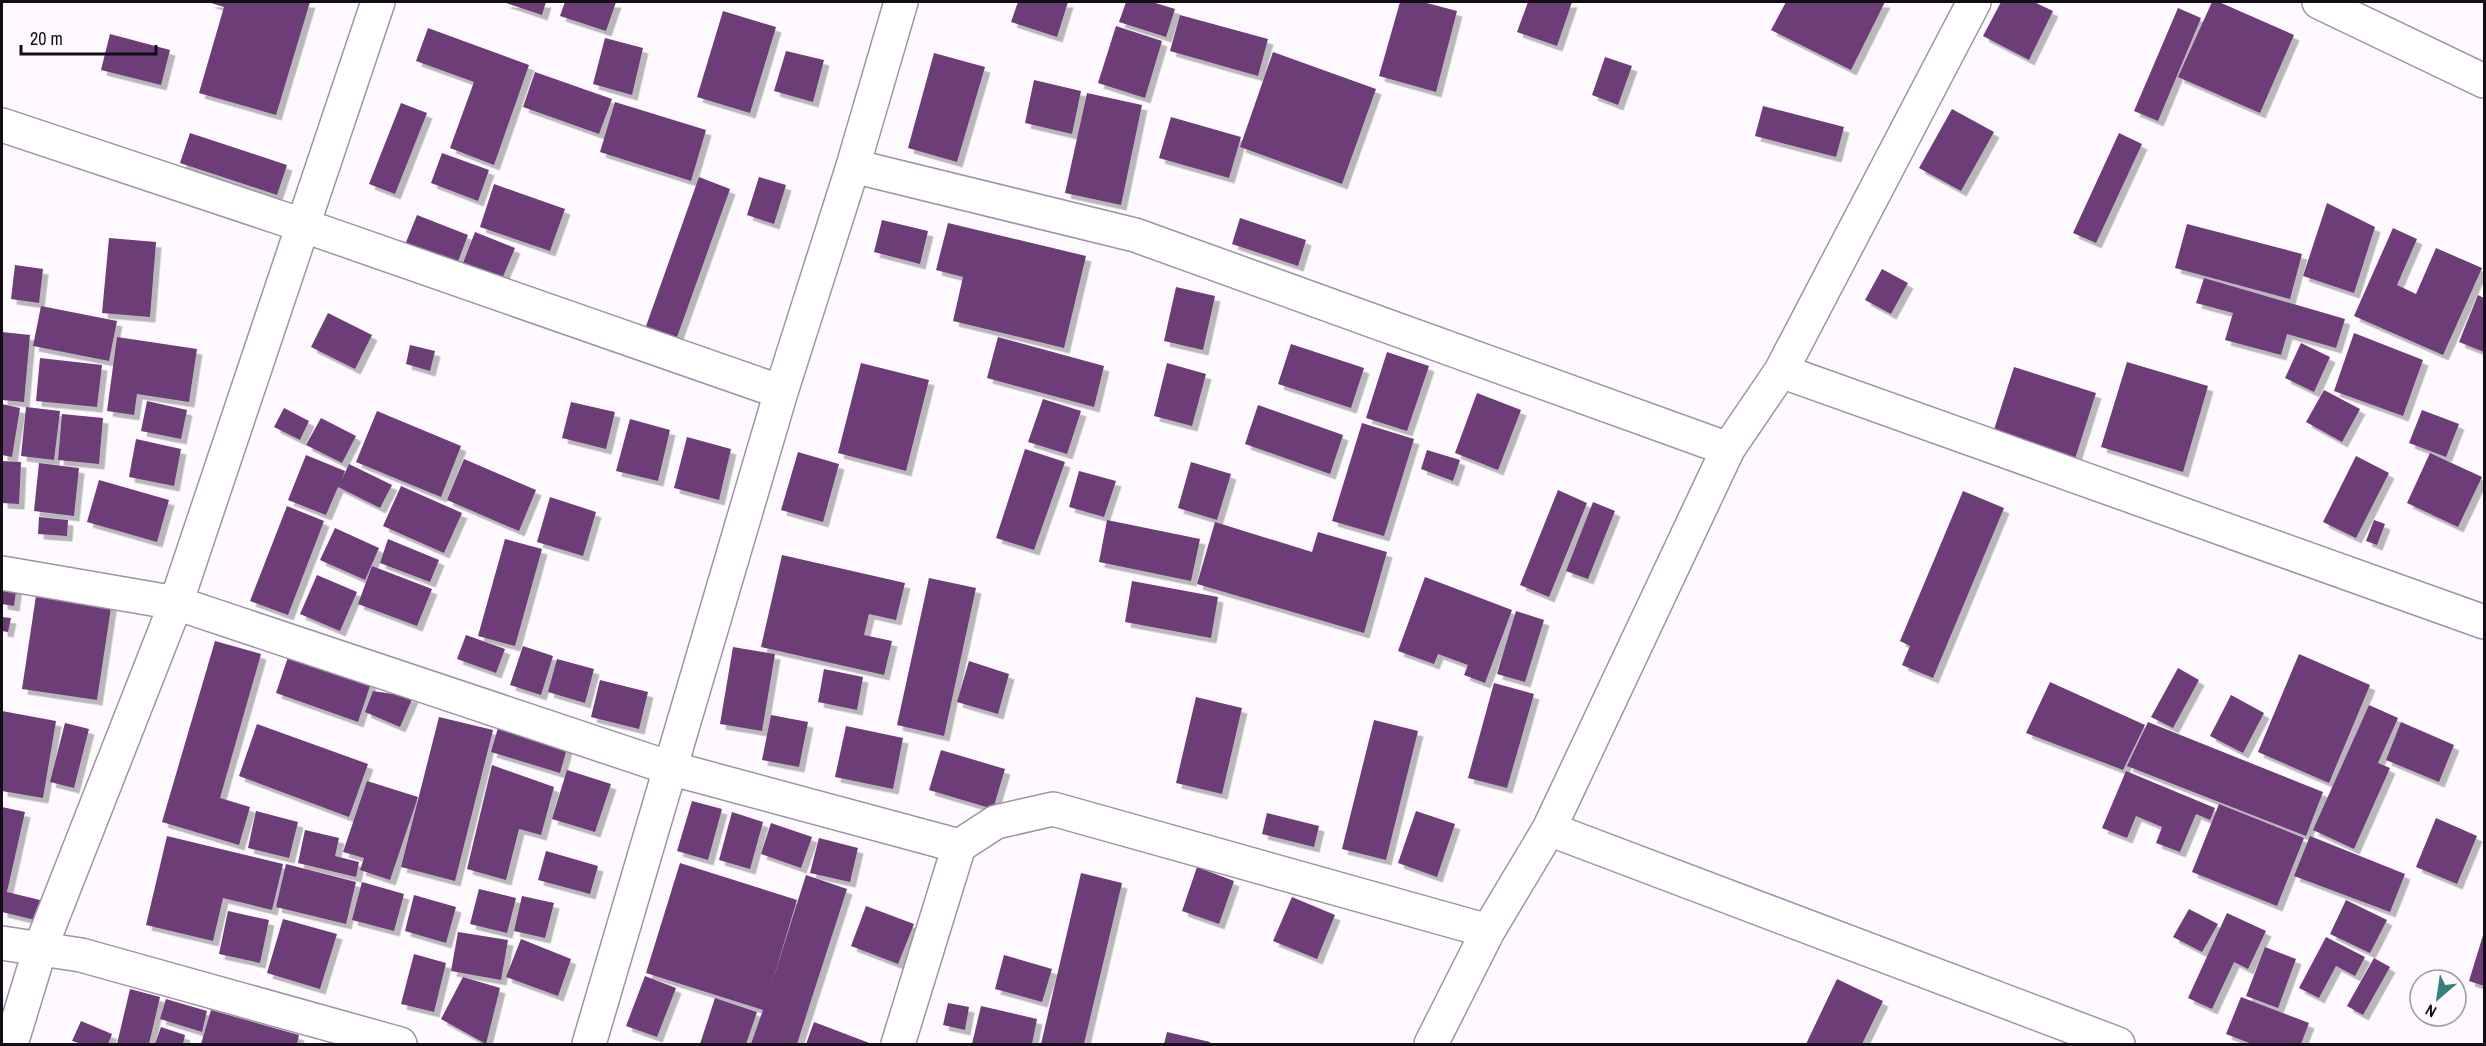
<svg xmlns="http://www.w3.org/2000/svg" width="2486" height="1046" viewBox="0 0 2486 1046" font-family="'Archivo Narrow',sans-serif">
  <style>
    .building { fill: #6c3d76; filter: url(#shadow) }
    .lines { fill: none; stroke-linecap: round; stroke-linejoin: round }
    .minor-casing { stroke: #a092a7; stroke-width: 36 }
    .minor { stroke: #fff; stroke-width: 33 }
  </style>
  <defs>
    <filter id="shadow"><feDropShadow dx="5.5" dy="5.5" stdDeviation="0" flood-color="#0004"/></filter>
  </defs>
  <rect width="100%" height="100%" fill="#fdf9fe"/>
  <!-- building -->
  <path class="building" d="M208,2h102l-34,113 -77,-22 25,-86z
    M503,2h43l-4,13z
    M565,2h51l-10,29 -46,-15z
    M1018,2h50l-11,35 -46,-15z
    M1126,2h26l23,7 -9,28 -47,-15z
    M1400,2h23l34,9 -21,81 -57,-16z
    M1528,2h44l-15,44 -40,-14z
    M1786,2h99l-34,68 -80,-40z
    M2001,2h33l19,9 -24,49 -46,-24z
    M2212,2h7l75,33 -34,78 -82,-36z
    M2178,8l23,10 -43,103 -24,-10z
    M723,11l53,16 -26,86 -53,-16z
    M1180,15l88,24 -10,37 -88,-25z
    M1116,26l46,15 -17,57 -47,-15z
    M428,28l101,37 -35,100 -44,-17 24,-66 -58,-21z
    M110,34l60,16 -9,35 -60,-15z
    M605,38l38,10 -11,47 -39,-11z
    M786,51l38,9 -11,42 -39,-11z
    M1273,52l103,37 -34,95 -102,-37z
    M934,53l51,14 -28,95 -49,-14z
    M1605,57l27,9 -14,39 -26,-10z
    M535,72l77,27 -13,35 -76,-27z
    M1034,80l47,11 -9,43 -47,-11z
    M1087,93l55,12 -21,100 -56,-12z
    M615,102l91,28 -15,51 -91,-29z
    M401,103l26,10 -32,81 -26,-10z
    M1763,106l81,21 -8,30 -81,-21z
    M1952,109l42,23 -33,59 -42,-23z
    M1171,117l70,20 -12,41 -70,-20z
    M190,133l97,32 -10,30 -97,-32z
    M2119,133l23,11 -46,99 -23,-10z
    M442,153l47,17 -11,31 -47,-18z
    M699,177l31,12 -54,151 -31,-11z
    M759,177l27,8 -12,39 -27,-9z
    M494,184l71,25 -15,42 -70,-24z
    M2327,203l48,24 -21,66 -51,-17z
    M417,215l51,20 -14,37 -52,-20z
    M1240,218l66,22 -8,26 -66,-22z
    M882,220l46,11 -8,33 -46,-12z
    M948,223l138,33 -22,92 -111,-27 10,-44 -27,-7z
    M2187,224l115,30 -12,45 -115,-31z
    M2393,228l24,11 -20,46 19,9 20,-46 46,20 -39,87 -89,-39z
    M475,232l40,16 -16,38 -39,-15z
    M109,238l47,4 -6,75 -48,-4z
    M15,265l28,4 -4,34 -28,-4z
    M1882,269l26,14 -17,31 -26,-14z
    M2204,278l141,41 -9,29 -49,-14 -6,21 -56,-15 8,-27 -37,-10z
    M1176,287l39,9 -12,54 -39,-9z
    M2478,295l6,3v54l-25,-10z
    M41,306l76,15 -8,40 -76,-15z
    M328,313l44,22 -17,34 -44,-22z
    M2,332l28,3 -6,67 -22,-2z
    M2354,333l69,27 -20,56 -69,-25z
    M117,337l80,12 -8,53 -52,-8 -3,21 -27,-4z
    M998,337l106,29 -10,41 -107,-29z
    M2301,343l29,14 -16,35 -29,-14z
    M1291,344l73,24 -13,40 -73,-24z
    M410,345l25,6 -5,20 -24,-7z
    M1387,352l42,14 -22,65 -41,-13z
    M40,358l62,7 -5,42 -61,-6z
    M2127,362l81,24 -25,86 -82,-25z
    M861,363l68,17 -23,91 -68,-18z
    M1167,363l39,11 -14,52 -38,-10z
    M2014,367l82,26 -22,69 -82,-26z
    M2324,390l36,19 -18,33 -36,-20z
    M1477,393l44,17 -23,60 -43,-17z
    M1043,399l38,12 -14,43 -39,-12z
    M147,401l40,9 -6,29 -40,-8z
    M571,402l44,10 -9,37 -44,-11z
    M2,404l18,4 -8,49 -10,-2z
    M1258,405l85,30 -13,39 -85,-30z
    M26,407l34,4 -6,49 -33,-4z
    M284,408l25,13 -9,19 -26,-13z
    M2422,410l37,14 -13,33 -37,-14z
    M377,411l84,35 -20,51 -85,-35z
    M62,414l41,4 -4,46 -41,-4z
    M321,418l35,18 -14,27 -36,-18z
    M630,419l40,11 -12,51 -42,-10z
    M1362,423l52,16 -30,97 -52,-15z
    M687,437l44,12 -12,51 -45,-12z
    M136,439l45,10 -7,37 -45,-9z
    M1025,449l40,13 -31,88 -38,-12z
    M1427,450l33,10 -7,21 -32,-12z
    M798,452l41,12 -16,58 -42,-12z
    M2430,453l52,24 -24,50 -51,-24z
    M306,455l39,16 -4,10 8,-17 43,21 -12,23 -42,-21 -12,28 -38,-15z
    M2356,456l33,17 -33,65 -33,-16z
    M464,459l72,31 -17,41 -72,-31z
    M2,461l19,1 -2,42 -17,-1z
    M1191,462l40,12 -14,46 -39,-12z
    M39,463l40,5 -5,48 -40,-5z
    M1079,471l37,10 -12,36 -35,-10z
    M99,480l70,20 -12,42 -70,-20z
    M401,486l61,27 -18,40 -61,-27z
    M1558,490l29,13 -38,94 -29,-12z
    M1963,491l41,17 -71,170 -31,-13 8,-19 -10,-5z
    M550,497l46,15 -13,44 -46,-14z
    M1593,502l22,9 -27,68 -22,-8z
    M287,506l37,15 -36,94 -38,-14z
    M39,517l29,3 -1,16 -29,-2z
    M1107,520l93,19 -9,42 -92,-19z
    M2374,520l11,4 -8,21 -11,-4z
    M1215,522l97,30 6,-20 69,20 -23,81 -167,-49z
    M335,528l44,20 -14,32 -45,-20z
    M388,539l51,21 -9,22 -50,-19z
    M505,539l37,10 -27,97 -37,-10z
    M782,555l123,28 -9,37 -27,-6 -5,21 28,6 -8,34 -123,-28z
    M372,566l60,23 -15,37 -59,-22z
    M317,575l40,17 -17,39 -40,-17z
    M1425,577l87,33 -27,73 -21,-8 4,-10 -30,-11 -4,10 -36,-13z
    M929,578l47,10 -32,148 -47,-11z
    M1132,581l86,16 -7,41 -86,-16z
    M2,582l15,3 -3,21 -12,-2z
    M37,589l75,12 -15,99 -75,-11z
    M1516,611l28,9 -19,62 -28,-8z
    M2,617l9,1 -3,14 -6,-1z
    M466,635l39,14 -9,24 -39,-14z
    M215,641l46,13 -41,144 30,9 -11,38 -77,-23z
    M523,646l30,10 -12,39 -31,-10z
    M733,647l42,7 -13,77 -42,-7z
    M289,654l82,29 -13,39 -82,-29z
    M2299,654l71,31 -41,98 -71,-31z
    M557,659l37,10 -9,34 -37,-11z
    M969,661l40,13 -11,40 -41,-12z
    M2178,668l21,12 -26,48 -22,-11z
    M824,669l39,8 -6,33 -39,-8z
    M600,680l48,12 -9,37 -48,-12z
    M2050,682l95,43 -22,45 -97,-37z
    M1494,683l40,11 -27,94 -39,-10z
    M373,691l40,6 -13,30 -35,-15z
    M2231,695l33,18 -21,40 -33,-17z
    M1196,697l46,11 -20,86 -46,-11z
    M2369,705l29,13 -20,45 12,5 -36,81 -41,-19z
    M2,711l54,10 -13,77 -41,-7z
    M771,715l37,7 -9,45 -37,-7z
    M439,717l54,13 -38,151 -54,-14z
    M1374,720l44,11 -32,129 -44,-11z
    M2148,722l175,70 -17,44 -179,-70z
    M2401,722l53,23 -15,37 -53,-22z
    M65,723l24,6 -15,59 -24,-6z
    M257,724l111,40 -19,53 -110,-41z
    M846,726l57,12 -10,51 -58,-12z
    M498,728l69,20 -7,25 -69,-21z
    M941,750l64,19 -12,40 -64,-19z
    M492,765l62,22 -13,48 -22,-6 -13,51 -39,-11z
    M567,770l44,14 -16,48 -43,-13z
    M2126,771l89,37 -5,12 -14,-6 -16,38 -24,-9 6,-16 -26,-11 -9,22 -25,-10z
    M367,781l51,16 -28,83 -30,-10 4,-12 -21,-6z
    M692,801l30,8 -14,51 -31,-9z
    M2219,804l85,34 -27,68 -85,-34z
    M2,807l23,5 -18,80 33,8 -5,20 -33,-8z
    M256,811l42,11 -9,36 -41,-10z
    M1416,811l39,13 -18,53 -39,-14z
    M732,812l31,10 -13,47 -31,-9z
    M1267,813l52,13 -5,21 -52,-13z
    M2436,818l41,18 -20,48 -41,-17z
    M771,823l41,14 -11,31 -40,-14z
    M305,830l34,8 -4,18 24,6 -3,15 -58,-14z
    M167,836l116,28 -11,46 -49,-12 -10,43 -67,-16z
    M2310,836l95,38 -15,38 -96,-36z
    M819,838l39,10 -8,34 -40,-9z
    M546,851l52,15 -8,28 -52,-14z
    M680,863l117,37 -26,86 35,-111 41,14 -50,155h-46l12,-34 -117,-37z
    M286,864l70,18 -10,42 -70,-17z
    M1197,867l37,14 -15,43 -37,-13z
    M1081,873l41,10 -38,161h-43z
    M362,882l42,12 -10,37 -42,-11z
    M479,889l37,9 -9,35 -37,-9z
    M414,895l42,12 -10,36 -41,-12z
    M522,896l32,7 -9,35 -31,-7z
    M1292,897l43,18 -18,44 -44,-18z
    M2346,900l41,20 -17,33 -40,-19z
    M866,906l48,18 -16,40 -47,-18z
    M2189,909l29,15 -16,28 -29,-15z
    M228,911l41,9 -9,43 -41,-9z
    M2227,913l39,18 -18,38 -14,-7 -22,47 -24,-11z
    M283,919l54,15 -17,55 -53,-16z
    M458,932l50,8 -7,40 -50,-9z
    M2484,932v54l-15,-5z
    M2326,937l39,20 -10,19 -19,-10 -17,32 -20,-10z
    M521,939l50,20 -13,37 -52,-19z
    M2265,947l31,12 -18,49 -32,-12z
    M414,954l32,9 -12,49 -33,-8z
    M1004,955l48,14 -10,33 -47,-13z
    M2374,958l16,9 -27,48 -16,-9z
    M645,976l31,12 -19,49 -31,-11z
    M463,977l37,11 -14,56 -45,-25z
    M1837,979l46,22 -21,43h-56z
    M130,989l30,8 -11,47h-32z
    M2241,997l68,26 -8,21h-49l-26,-10z
    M715,998l42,14 -11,32h-46z
    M166,999l41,12 -5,21 -42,-13z
    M948,1003l21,4 -4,23 -22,-5z
    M981,1006l56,13 -5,25h-60z
    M211,1010l88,25 -2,9h-96z
    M81,1021l31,13 -4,10h-26l-10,-3z
    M814,1022l58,22h-66z
    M161,1027l24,8 -2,9h-28z
    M1167,1032l43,10v2h-46z"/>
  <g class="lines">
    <!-- minor casing -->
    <g class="minor-casing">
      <path id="minor" d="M2319,2l165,79
        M2,125l300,100 479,167
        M853,166l282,69 593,214
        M1781,371l703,251
        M2,573l174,30 494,165 289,78 37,-24 57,-13 435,122
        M1549,829l569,215
        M2,943l79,12 319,89
        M11,1044l29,-95 136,-346 202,-601
        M589,1044l192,-652 72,-226 48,-164
        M898,1044l61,-198
        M1431,1044l57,-113 61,-102 179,-380 53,-78 193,-369"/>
    </g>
    <!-- minor -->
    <use href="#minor" class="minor"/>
  </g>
  <!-- border -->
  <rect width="2486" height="1046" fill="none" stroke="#130e15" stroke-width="6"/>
  <!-- north arrow -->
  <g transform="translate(2438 998) rotate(209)"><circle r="28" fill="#fdf9fe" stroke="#9f9ba1" stroke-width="1.5"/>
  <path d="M0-4.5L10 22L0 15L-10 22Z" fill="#38807d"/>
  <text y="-9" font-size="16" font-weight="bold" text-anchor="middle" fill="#130e15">N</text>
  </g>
  <!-- scale -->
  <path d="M21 45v9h135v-9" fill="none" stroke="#130e15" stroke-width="3"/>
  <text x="30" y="45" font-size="18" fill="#130e15" stroke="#fdf9fe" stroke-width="4.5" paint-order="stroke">20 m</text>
</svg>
